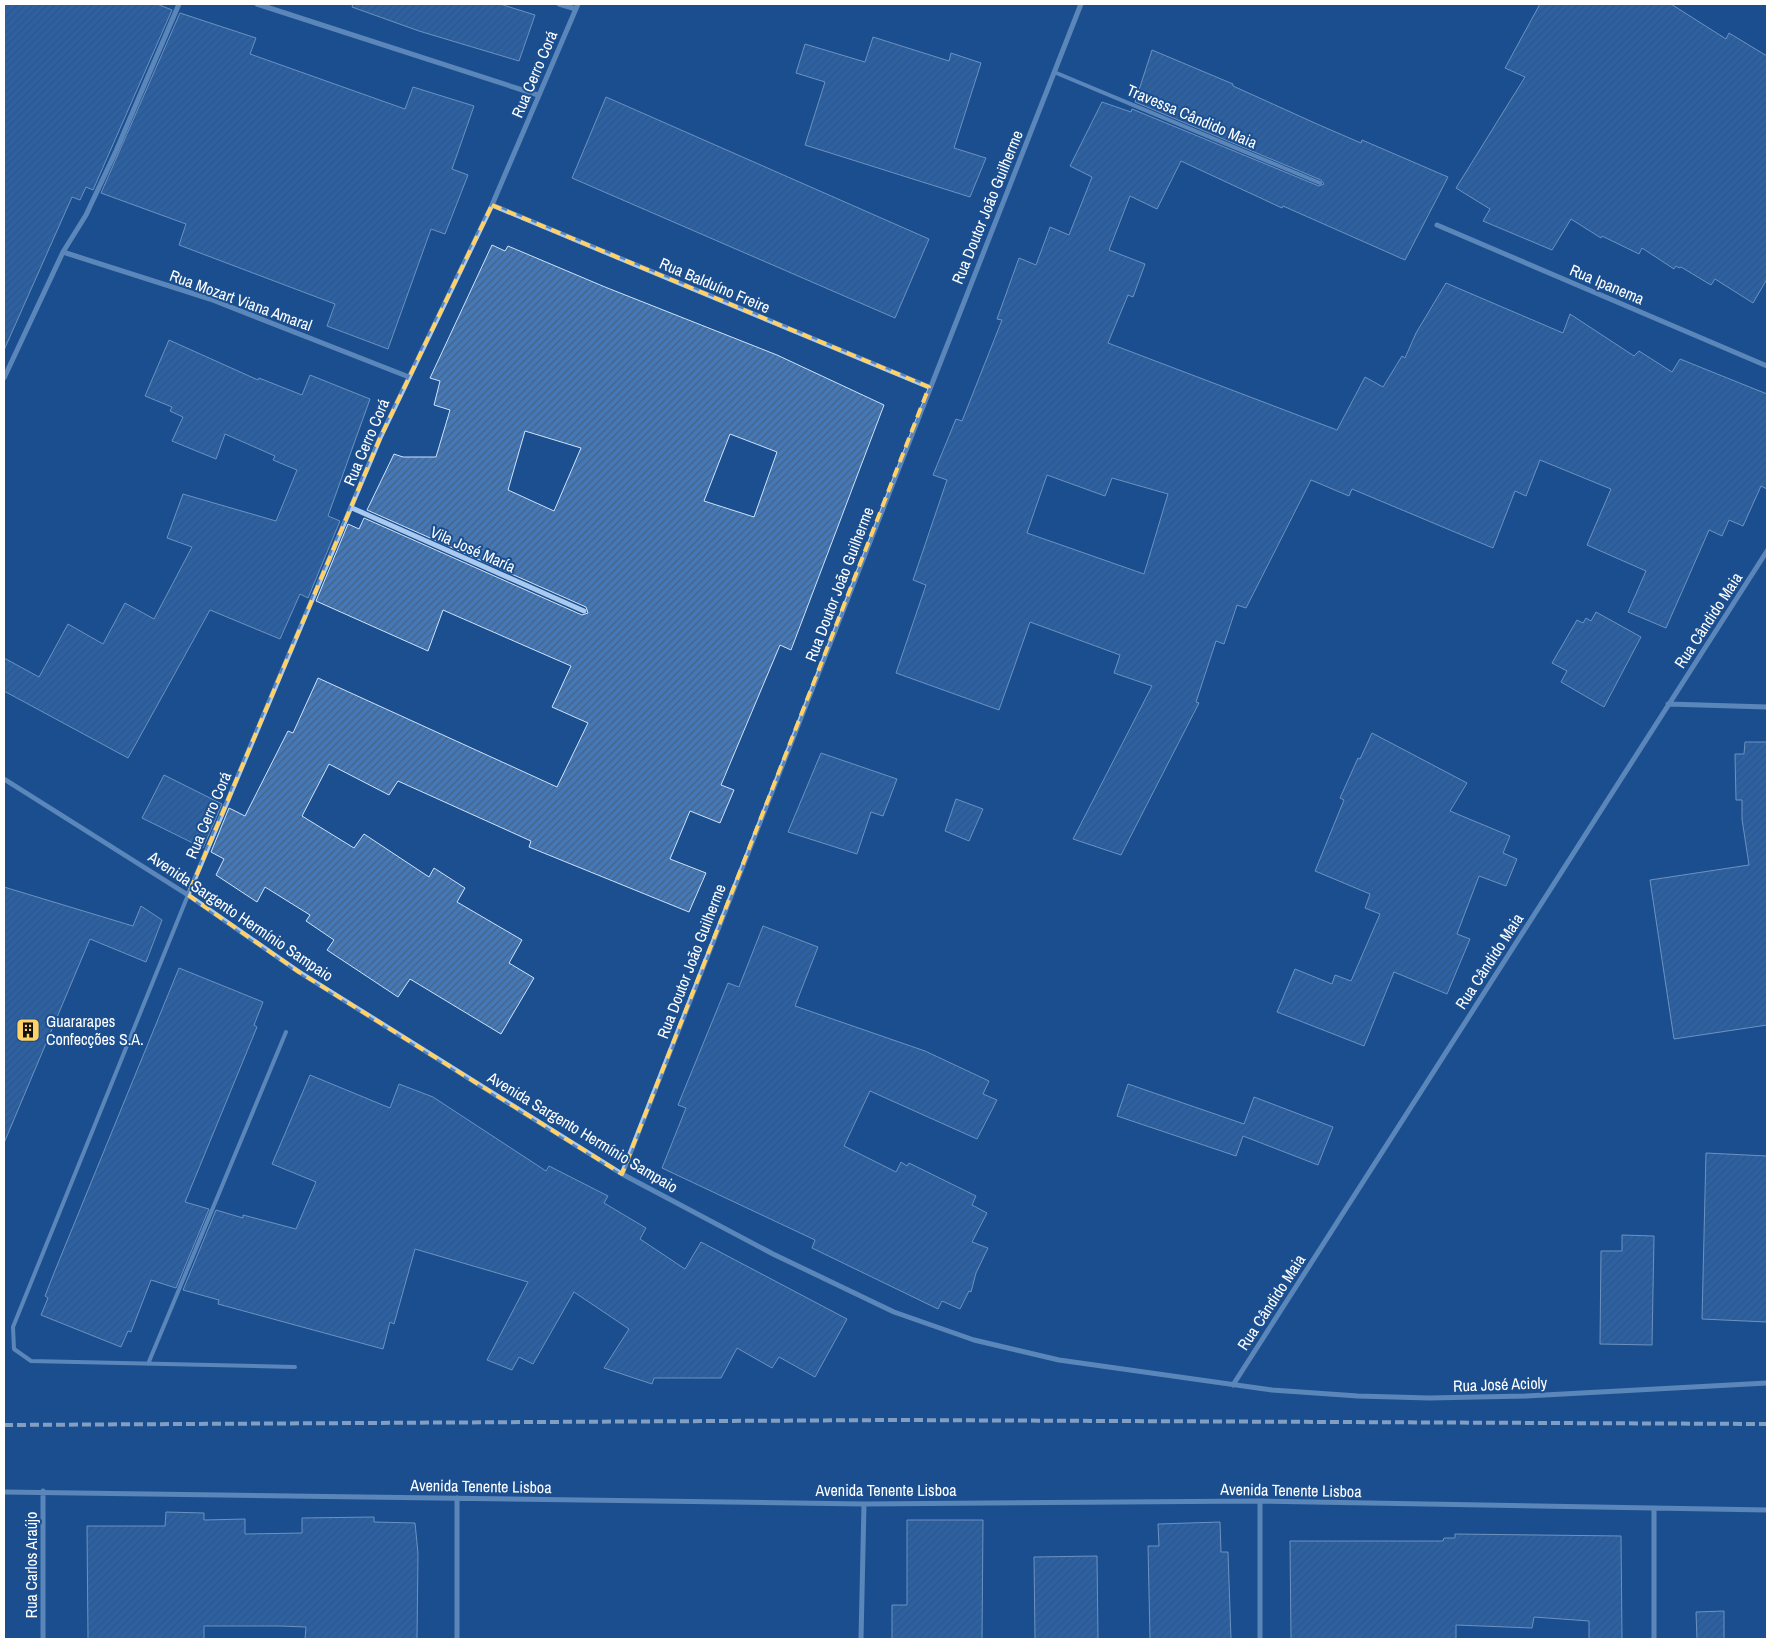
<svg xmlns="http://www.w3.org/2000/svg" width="1771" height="1643" viewBox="0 0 1771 1643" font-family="'Archivo Narrow',sans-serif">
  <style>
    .building { fill: url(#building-hatch); stroke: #cfe3fa; fill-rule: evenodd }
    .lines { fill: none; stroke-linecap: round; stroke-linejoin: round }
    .lane { stroke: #a9c9ee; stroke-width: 4 }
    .street { stroke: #a9c9ee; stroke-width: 5 }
    .rail { stroke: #fff; stroke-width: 4; stroke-dasharray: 9 4; stroke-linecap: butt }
    .marked { fill: none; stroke: #ffd166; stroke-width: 4; stroke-dasharray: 10 6; stroke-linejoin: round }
    .labels { text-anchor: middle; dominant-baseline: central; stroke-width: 4; stroke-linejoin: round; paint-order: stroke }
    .street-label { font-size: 16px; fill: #fff; stroke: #1b4f8f }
    .poi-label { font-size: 16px; fill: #fff; stroke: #1b4f8f; text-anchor: start }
  </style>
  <defs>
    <pattern id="building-hatch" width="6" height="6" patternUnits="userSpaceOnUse" patternTransform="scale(1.25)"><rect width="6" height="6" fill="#4478b7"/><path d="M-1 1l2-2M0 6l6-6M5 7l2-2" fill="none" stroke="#486282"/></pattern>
  </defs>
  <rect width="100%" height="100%" fill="#1b4f8f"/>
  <!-- building -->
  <path class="building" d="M4,4h153l15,6 -79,180 -7,-3 -6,13 -8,-3 -68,153z
    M353,4h147l35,11 -16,46 -100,-30 -67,-24z
    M1540,4h131l55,35 3,-6 38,23v223l-14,24 -38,-24 -4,6 -30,-18 -2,1 -3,-2 -2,3 -32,-21 -3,6 -37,-18 -1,2 -30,-19 -19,31 -69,-29 7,-12 -34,-21 69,-111 -20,-9z
    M180,13l76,25 -6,16 155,55 8,-22 61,19 -22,63 16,6 -23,59 -14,-5 -43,120 -61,-23 8,-22 -156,-59 7,-21 -85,-31z
    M873,37l76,24 2,-8 30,10 -27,85 32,10 -16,39 -165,-52 20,-63 -29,-9 9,-29 60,18z
    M1152,50l81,34v2l84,38 44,19 1,-3 86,37 -43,83 -122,-54 -1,2 -101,-47 -24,48 -27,-13 -21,54 36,14 -12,33 -5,-2 -20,48 229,87 28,-53 18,10 19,-31 3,2 11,-25 30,-50 117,50 7,-19 64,42 5,-5 33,21 8,-13 87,35v95l-6,-3 -18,40 -14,-6 -7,16 -13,-6 -43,98 -38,-16 18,-41 -59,-26 24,-56 -71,-29 -14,36 -11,-5 -22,57 -141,-59 -3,7 -38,-16 -65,128 -9,-3 -13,39 -8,-3 -20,61 3,1 -78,152 -48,-16 79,-153 -38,-13 6,-18 -90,-33 -31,88 -103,-37 30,-88 -13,-5 34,-100 -14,-5 23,-56 6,2 40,-101 -5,-1 22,-61 17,7 14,-38 19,8 23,-58 -22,-11 32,-64 29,10 1,-3 187,77 5,-2 -3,-4 -186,-78zM1047,475l58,21 7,-18 56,16 -24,80 -117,-41z
    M606,97l323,142 -34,79 -323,-140z
    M492,245l13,6 3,-5 97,41 172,68 107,50 -93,245 -11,-5 -59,140 13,5 -14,33 -30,-12 -20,48 36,14 -17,39 -160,-65 2,-6 -133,-60 -9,14 -60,-31 -27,52 52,32 10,-14 65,43 5,-9 31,20 -8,14 65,38 -13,23 25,15 -33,56 -91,-55 -12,18 -71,-47 7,-10 -28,-19 4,-6 -45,-28 -8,15 -41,-27 8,-16 -13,-7 18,-44 16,8 43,-85 5,2 25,-55 239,109 31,-64 -36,-16 19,-41 -128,-56 -15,41 -112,-50 32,-77 11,5 5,-11 218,97 6,-2 -2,-6 -219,-97 27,-56 9,3h33l14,-47 -16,-5 6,-24 -10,-3zM525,431l56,17 -27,63 -46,-21zM730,434l47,18 -23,65 -50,-16z
    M169,340l89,40 1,-2 43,17 8,-20 60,24 -42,117 12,5 -32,77 -8,-4 -20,45 -70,-29 -82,148 -124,-67v-33l35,19 29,-53 35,20 22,-41 29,16 38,-72 -25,-9 16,-44 93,27 21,-51 -24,-10 2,-4 -50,-22 -9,25 -44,-18 11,-24 -13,-6 2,-4 -27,-11z
    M1596,612l45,25 -37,70 -43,-25 6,-11 -15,-8 25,-43 6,3 3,-5 5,3z
    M1372,733l95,50 -17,28 60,25 -7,17 14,6 -11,27 -27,-10 -22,58 13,5 -23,55 -53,-22 -30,74 -87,-34 18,-43 37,15 3,-9 16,6 29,-67 -15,-6 5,-14 -55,-23 29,-71 -4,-2 18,-40 2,1z
    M1745,742h22v283l-93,14 -24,-159 99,-15 -7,-46v-19h-6l-1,-46h9z
    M821,753l76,26 -14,37 -12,-4 -14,42 -69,-22z
    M164,775l58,29 -19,44 -61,-30z
    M956,799l27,10 -14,32 -24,-10z
    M4,887l129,39 8,-20 21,14 -16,42 -56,-23 -86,204z
    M763,926l55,21 -23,59 130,45 64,30 -6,13 14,6 -20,39 -107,-48 -26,55 52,26 5,-10 6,4 2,-3 67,33 -4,9 15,8 -15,29 16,6 -12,25 -5,19 -2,-1 -9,18 -18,-8 -4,8 -126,-61 3,-8 -153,-72 24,-60 -8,-3 50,-122 11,4z
    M179,968l84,34 -9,23 3,2 -72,175 24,7 -33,79 -25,-8 -20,52 -3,-1 -7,16 -80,-32 7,-17 -3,-2 9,-23z
    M310,1075l80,33 9,-24 34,13 113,74 3,-5 59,30 -4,7 42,25 -6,11 45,30 16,-27 146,77 -32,58 -36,-20 -7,11 -35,-20 -16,30h-67l-2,6 -48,-16 25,-39 -55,-37 -41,72 -14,-7 -7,13 -25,-10 41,-78 -113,-33 -21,75 -4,-2 -7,27 -165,-45 1,-4 -36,-10 33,-80 27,8v-3l53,14 20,-47 -44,-18z
    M1128,1084l116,40 10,-27 79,30 -15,38 -75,-29 -7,20 -119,-40z
    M1706,1153l61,3v166l-65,-3z
    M1622,1235l32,1 -2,109 -52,-1 1,-93h21z
    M166,1512l38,1v7l41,-1v15l57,-1v-15l72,-1v5l41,1 3,30 -1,86h-112l1,-12 -26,-1h-76v13h-116l-1,-113h78z
    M907,1520h76l-1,119h-90v-34h15z
    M1220,1522l1,30h7l3,87h-81l-2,-93h11l-1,-22z
    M1455,1534l166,2 1,103h-33v-18l-55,-4 -2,11 -76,-3v14h-165l-1,-98h153l1,-3h11z
    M1097,1556l1,83h-63l-1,-82z
    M1724,1611v28h-27l-1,-27z"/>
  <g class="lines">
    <!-- lane -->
    <path class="lane" d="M1054,72l266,111
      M188,895l-175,432 1,22 17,12 264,6
      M148,1364l138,-332"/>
    <!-- street -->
    <path class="street" d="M257,4l281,91
      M559,4l17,5
      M492,205l437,182
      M1437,225l330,141
      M63,252l147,47 199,78
      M4,378l59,-126 23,-37 30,-64 63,-147
      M352,508l232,103
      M1668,704l99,3
      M4,779l184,116 111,77 323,202 151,80 121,58 80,28 85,20 213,30 86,6 71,2 97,-2 241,-13
      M188,895l192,-457 112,-233 86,-201
      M622,1174l459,-1170
      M1233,1385l534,-834
      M4,1492l860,12 396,-3 507,9
      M1260,1501v138
      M43,1639v-148
      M457,1639v-141
      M861,1639l3,-135
      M1654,1639v-129"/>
    <!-- rail -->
    <path class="rail" d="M4,1425l893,-5 870,4"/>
  </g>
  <!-- marked area -->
  <path d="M0 0H1771V1643H0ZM492,205l437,182 -307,787 -323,-202 -111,-77 192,-457z" fill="#1b4f8f" fill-opacity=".55" fill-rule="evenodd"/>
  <path class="marked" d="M492,205l437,182 -307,787 -323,-202 -111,-77 192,-457z"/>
  <!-- icons -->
  <defs>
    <g id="building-square" transform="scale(1.25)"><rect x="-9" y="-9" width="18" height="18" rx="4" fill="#ffd166" stroke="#1b4f8f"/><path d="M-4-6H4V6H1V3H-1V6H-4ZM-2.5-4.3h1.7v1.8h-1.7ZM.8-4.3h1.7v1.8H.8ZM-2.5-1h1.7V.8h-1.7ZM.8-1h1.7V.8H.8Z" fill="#111"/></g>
  </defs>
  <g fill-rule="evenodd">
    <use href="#building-square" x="28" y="1030"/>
  </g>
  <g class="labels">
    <!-- street labels -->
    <g class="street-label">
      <text transform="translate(534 74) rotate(-67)">Rua Cerro Corá</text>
      <text transform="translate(1192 116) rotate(23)">Travessa Cândido Maia</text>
      <text transform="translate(987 207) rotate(-68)">Rua Doutor João Guilherme</text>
      <text transform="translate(1607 284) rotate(23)">Rua Ipanema</text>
      <text transform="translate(715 285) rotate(23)">Rua Balduíno Freire</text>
      <text transform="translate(241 300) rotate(20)">Rua Mozart Viana Amaral</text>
      <text transform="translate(366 442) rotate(-67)">Rua Cerro Corá</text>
      <text transform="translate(473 549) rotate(24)">Vila José María</text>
      <text transform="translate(839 584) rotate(-69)">Rua Doutor João Guilherme</text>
      <text transform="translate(1708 620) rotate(-57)">Rua Cândido Maia</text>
      <text transform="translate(208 815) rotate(-67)">Rua Cerro Corá</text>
      <text transform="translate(241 916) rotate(34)">Avenida Sargento Hermínio Sampaio</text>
      <text transform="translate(691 961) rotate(-69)">Rua Doutor João Guilherme</text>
      <text transform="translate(1489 961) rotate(-57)">Rua Cândido Maia</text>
      <text transform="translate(583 1132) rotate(31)">Avenida Sargento Hermínio Sampaio</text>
      <text transform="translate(1271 1302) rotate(-57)">Rua Cândido Maia</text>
      <text transform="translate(1500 1384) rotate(-2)">Rua José Acioly</text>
      <text transform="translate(481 1486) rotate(1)">Avenida Tenente Lisboa</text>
      <text x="886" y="1490">Avenida Tenente Lisboa</text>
      <text transform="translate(1291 1490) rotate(1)">Avenida Tenente Lisboa</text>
      <text transform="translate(31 1565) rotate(-90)">Rua Carlos Araújo</text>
    </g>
    <!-- poi labels -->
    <g class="poi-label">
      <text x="46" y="1021">Guararapes<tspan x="46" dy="18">Confecções S.A.</tspan></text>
    </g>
  </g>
  <!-- border -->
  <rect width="1771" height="1643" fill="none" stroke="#ffffff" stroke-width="10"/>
</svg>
